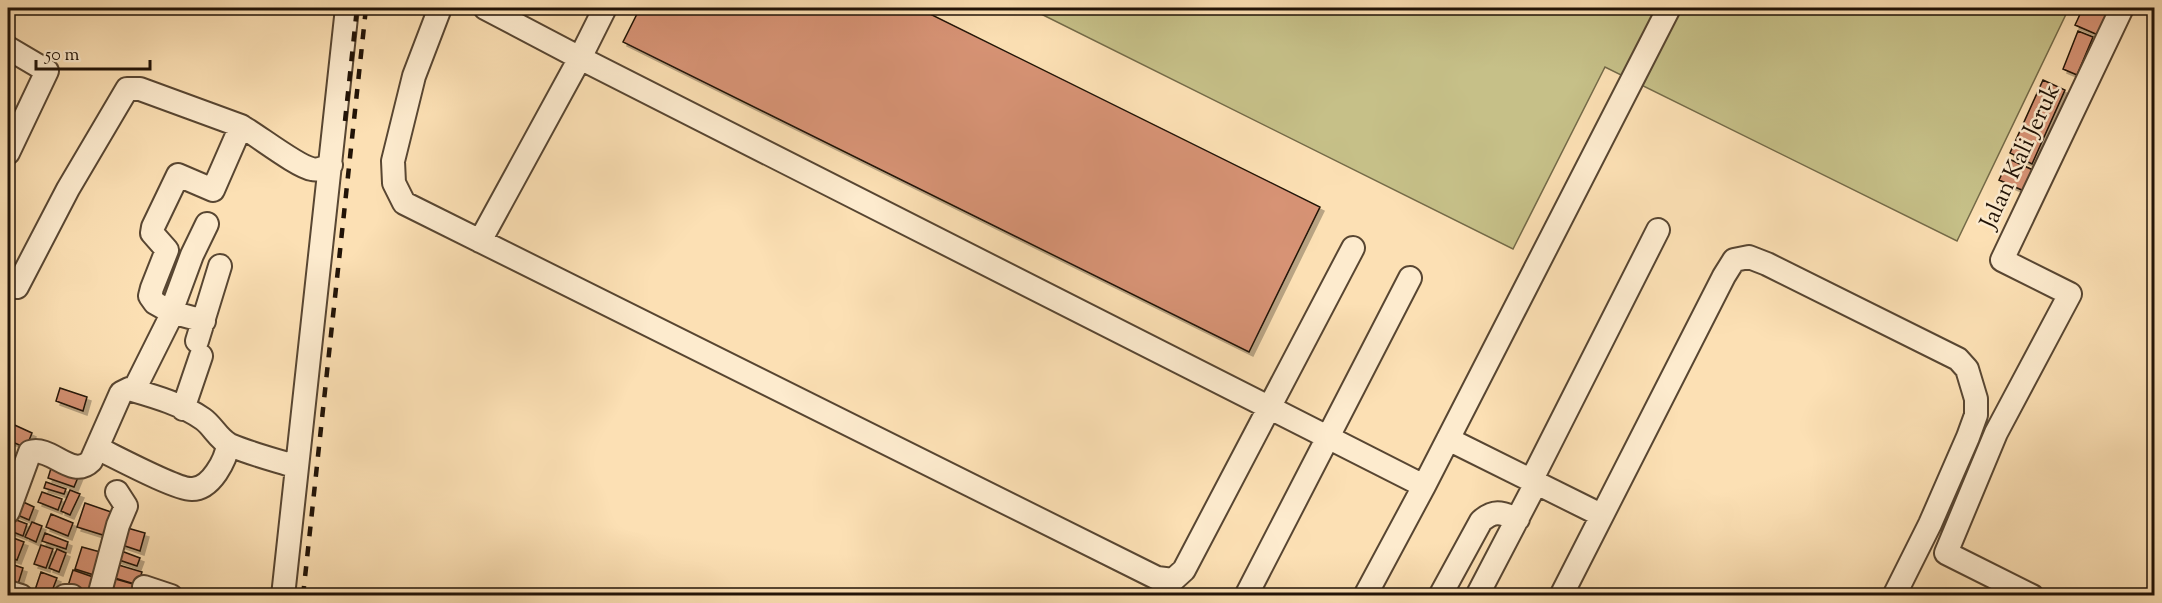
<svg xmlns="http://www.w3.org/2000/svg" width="2162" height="603" viewBox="0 0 2162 603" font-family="'Sorts Mill Goudy',serif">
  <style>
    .green { fill: #c6c088; stroke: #746a48; stroke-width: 1.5 }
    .building { fill: #d79374; stroke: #211307; stroke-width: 1.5; filter: url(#shadow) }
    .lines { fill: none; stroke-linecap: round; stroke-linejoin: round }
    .minor-casing { stroke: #584632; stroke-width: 26 }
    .minor { stroke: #fdebce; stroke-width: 22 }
    .rail { stroke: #211307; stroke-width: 4.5; stroke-dasharray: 10 10; stroke-linecap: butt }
    .labels { text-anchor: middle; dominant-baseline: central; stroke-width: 5; stroke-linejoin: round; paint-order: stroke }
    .street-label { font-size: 24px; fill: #211307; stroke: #fdebce }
  </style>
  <defs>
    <filter id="shadow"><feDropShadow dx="4" dy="4" stdDeviation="0" flood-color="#0004"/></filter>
  </defs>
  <rect width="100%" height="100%" fill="#fce0b4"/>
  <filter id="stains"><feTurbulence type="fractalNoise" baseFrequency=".00333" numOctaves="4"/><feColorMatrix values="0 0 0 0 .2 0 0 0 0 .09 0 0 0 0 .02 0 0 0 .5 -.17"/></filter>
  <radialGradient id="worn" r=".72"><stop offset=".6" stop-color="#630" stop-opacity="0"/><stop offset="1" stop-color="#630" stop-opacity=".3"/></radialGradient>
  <!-- green -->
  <path class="green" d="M1029,8h1040l-112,233 -352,-174 -92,182z"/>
  <!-- building -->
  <path class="building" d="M640,8h278l402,199 -71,145 -626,-310z
    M2083,8h6l18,7 -9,20 -23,-10z
    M2078,31l15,6 -16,38 -14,-6z
    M2043,80l22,10 -33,74 -22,-11z
    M2009,159l24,11 -9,21 -25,-11z
    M60,388l27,9 -4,14 -27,-10z
    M8,422l24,11 -6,15 -18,-8z
    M8,458l6,3 -6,15z
    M52,465l27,10 -5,12 -26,-9z
    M46,482l20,7 -2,5 -20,-6z
    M70,490l10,4 -10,21 -9,-4z
    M42,492l20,7 -4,11 -20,-8z
    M19,500l15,7 -5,13 -16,-7z
    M85,503l29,10 -8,23 -29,-9z
    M51,514l22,9 -5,13 -22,-9z
    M11,518l16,6 -4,12 -15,-6z
    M32,522l10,4 -6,16 -11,-5z
    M124,527l21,6 -5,18 -21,-7z
    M45,533l23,9 -2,7 -24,-8z
    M8,536l16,6 -7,18 -9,-3z
    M41,545l12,4 -7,19 -12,-4z
    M82,547l22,6 -7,23 -22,-7z
    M57,549l9,4 -7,19 -10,-4z
    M116,549l24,9 -3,8 -24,-8z
    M8,563l15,5 -5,16 -10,-3z
    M112,563l30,9 -4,13 -30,-9z
    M73,570l23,8 -6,18 -23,-7z
    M41,572l16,6 -7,18 -16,-3z
    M112,578l21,6 -3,12h-23z"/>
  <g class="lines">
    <!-- minor casing -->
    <g class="minor-casing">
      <path id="minor" d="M440,8l-26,68 -21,85 1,22 10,20 753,375 16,2 11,-10 169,-322
        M485,8l95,50 844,428
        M8,48l39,23 -39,82
        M480,241l100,-183 25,-50
        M17,287l51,-98 59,-100h13l101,37
        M204,321l-33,-9 21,-57 15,-31
        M197,341l23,-75
        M134,390l36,-72 1,-6 -16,-9 -5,-7 2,-8 15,-38 -15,-17 1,-6 25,-52 35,15 28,-64c16,9 57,41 71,43 7,2 12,-2 19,-4
        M183,409l18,-53
        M1448,439l153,76
        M97,448c17,8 80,42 95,41 19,0 34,-29 36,-45
        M1531,481l127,-251
        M8,512l22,-60c21,-7 42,28 61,9l30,-68 8,-4c24,7 53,15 74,30 10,7 15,20 27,26 21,9 45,15 67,22
        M144,587l27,9
        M8,592l13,4
        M65,596h7
        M99,596l19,-71 8,-19 -9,-14
        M283,596l64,-588
        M1246,596l164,-318
        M1365,596l59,-110 245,-478
        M1440,596l41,-75c14,-12 21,-8 37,-2
        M1477,596l59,-113
        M1561,596l163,-320 10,-16 15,-3 18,7 191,95 9,10 9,30v16l-8,22 -38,87 -36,72
        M2032,596l-86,-43 50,-120 74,-139 -68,-34 120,-252"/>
    </g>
    <!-- minor -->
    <use href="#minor" class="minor"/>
    <!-- rail -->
    <path class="rail" d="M345,121l12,-113
      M303,596l63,-588"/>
  </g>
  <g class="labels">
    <!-- street labels -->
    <g class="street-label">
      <text transform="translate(2021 157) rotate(-65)">Jalan Kali Jeruk</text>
    </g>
  </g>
  <!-- margin -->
  <rect width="2162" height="603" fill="none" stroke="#fce0b4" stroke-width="30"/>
  <rect x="9" y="9" width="2144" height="585" fill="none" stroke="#211307" stroke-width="3"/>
  <rect x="15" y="15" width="2132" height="573" fill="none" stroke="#211307" stroke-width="1.5"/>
  <!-- scale -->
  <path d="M36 60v9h114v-9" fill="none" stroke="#211307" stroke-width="3"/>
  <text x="45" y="60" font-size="18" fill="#211307" stroke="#fdebce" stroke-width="4.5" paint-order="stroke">50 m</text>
  <rect width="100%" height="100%" filter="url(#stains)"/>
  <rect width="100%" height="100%" fill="url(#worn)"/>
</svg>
